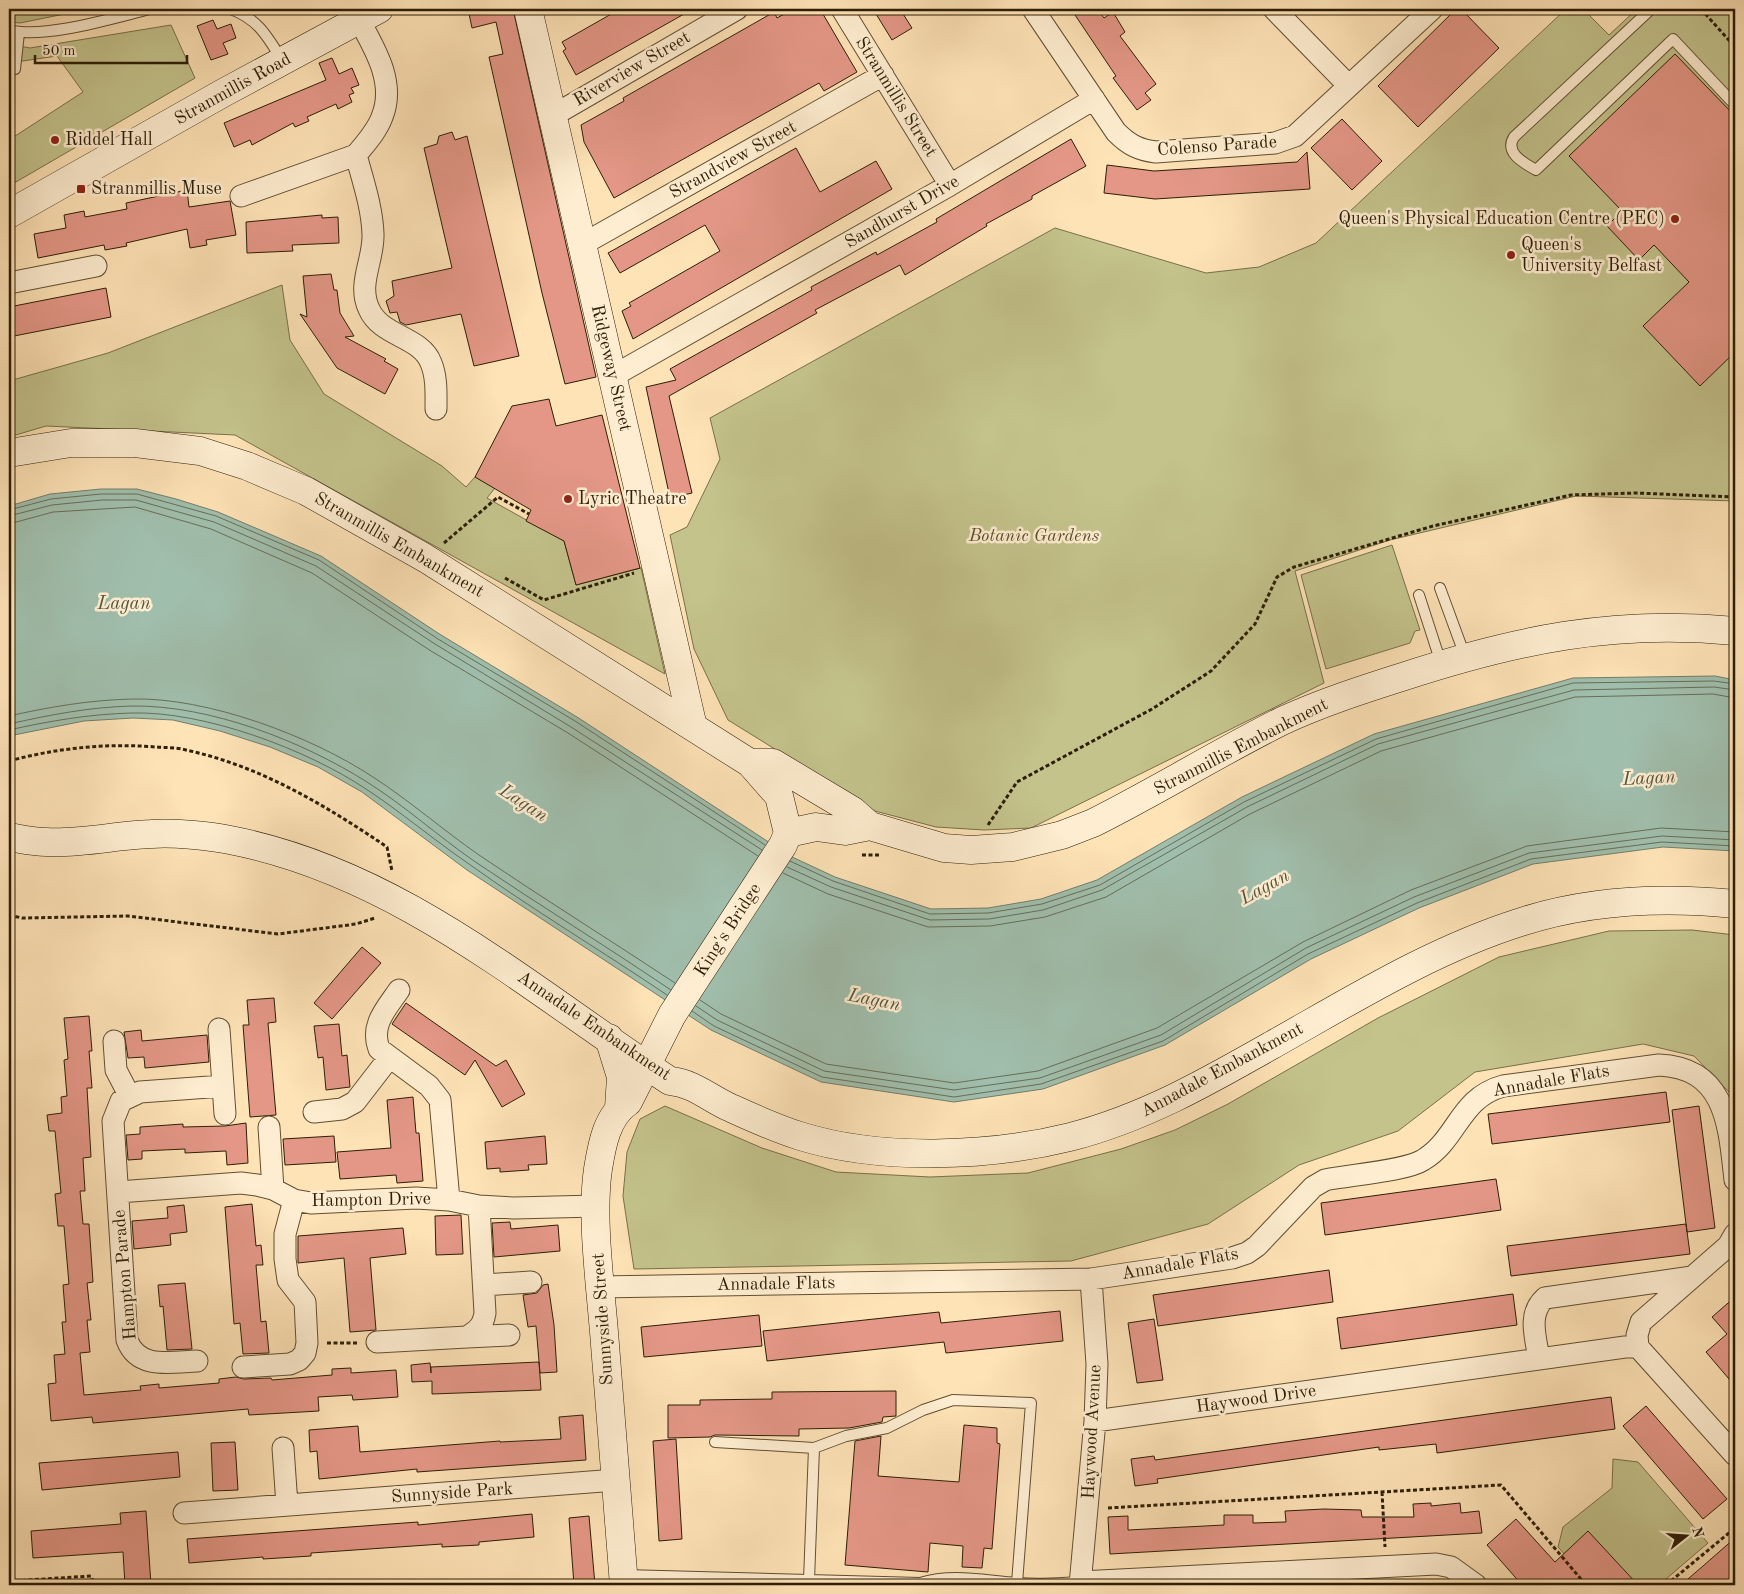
<svg xmlns="http://www.w3.org/2000/svg" width="1744" height="1594" viewBox="0 0 1744 1594" font-family="'Old Standard TT',serif">
  <style>
    .green { fill: #c4c38c; stroke: #787049 }
    .water { fill: #a0beac; stroke: #727e6a }
    .lines { fill: none; stroke-linecap: round; stroke-linejoin: round }
    .shore { stroke: #666e59; stroke-width: 1 }
    .building { fill: #e49787; stroke: #2d1e06 }
    .lane-casing { stroke: #614f32; stroke-width: 12 }
    .street-casing { stroke: #614f32; stroke-width: 23 }
    .secondary-casing { stroke: #2d1e06; stroke-width: 29 }
    .path { stroke: #2d1e06; stroke-width: 3; stroke-dasharray: 4 2.5; stroke-linecap: butt }
    .lane { stroke: #feedd0; stroke-width: 10 }
    .street { stroke: #feedd0; stroke-width: 21 }
    .secondary { stroke: #feedd0; stroke-width: 28 }
    .poi-dot { fill: #8f2418; stroke: #feedd0; stroke-width: 2 }
    .labels { text-anchor: middle; dominant-baseline: central; stroke-width: 5; stroke-linejoin: round; paint-order: stroke }
    .street-label { font-size: 18px; fill: #2d1e06; stroke: #feedd0 }
    .poi-label { font-size: 18px; fill: #2d1e06; stroke: #feedd0; text-anchor: start }
    .park-label { font-size: 18px; font-style: italic; fill: #5a502e; stroke: #feedd0 }
    .water-label { font-size: 19px; font-style: italic; fill: #555640; stroke: #feedd0 }
  </style>
  <rect width="100%" height="100%" fill="#fee3b7"/>
  <filter id="stains"><feTurbulence type="fractalNoise" baseFrequency=".004" numOctaves="4"/><feColorMatrix values="0 0 0 0 .2 0 0 0 0 .09 0 0 0 0 .02 0 0 0 .5 -.17"/></filter>
  <radialGradient id="worn" r=".72"><stop offset=".6" stop-color="#630" stop-opacity="0"/><stop offset="1" stop-color="#630" stop-opacity=".3"/></radialGradient>
  <!-- green -->
  <path class="green" d="M9,9h80l-69,14 -11,-1z
    M1566,9h17l26,26 28,-26h98v492l-159,-5 -186,44 -95,31 29,112 -293,145 -47,2 -48,-3 -61,-16 -147,-91 -34,-71 -24,-114 17,-8 33,-68 -10,-41 345,-190 151,45 53,-6 57,-24z
    M171,25l24,53 -186,108v-46l74,-48 -26,-36 -48,7v-19l21,4z
    M282,285l8,55 34,54 118,72 24,21 9,-10 20,11 -8,10 77,43 12,44 65,-17 24,106 -430,-239 -189,-9 -37,11v-56l99,-28z
    M1392,545l28,85 -5,1 -5,12 -84,26 -25,-94z
    M1692,930l43,5v175l-5,-17 -36,-37 -51,-12 -168,28 -77,59 -99,34 -91,59 -137,37 -437,8 -11,-73 4,-44 13,-33 25,-13 97,42 74,24 94,5 98,-4 93,-24 54,-19 53,-26 150,-86 121,-61 110,-26z
    M1613,1459l25,3 70,81 -49,42h-67l-34,-38 5,-20 49,-39z"/>
  <!-- water -->
  <path class="water" d="M101,489h36l39,10 42,13 103,44 120,79 136,82 213,139 45,21 96,32 57,-1 53,-9 56,-19 145,-83 132,-63 199,-56 142,-2 20,4v171l-72,-4 -130,17 -114,44 -108,51 -146,86 -122,44 -89,13 -133,-20 -110,-52 -244,-160 -105,-78 -44,-25 -48,-20 -50,-16 -47,-11 -40,-2 -49,3 -75,15v-230l41,-12z"/>
  <g class="lines">
    <!-- shore -->
    <path class="shore" d="M9,510l42,-11 50,-5h36l79,22 103,44 119,79 137,82 190,124
      M9,516l43,-11 50,-5h34l78,22 102,44 119,78 136,83 191,123
      M9,524l44,-12 82,-5 76,22 101,44 119,78 137,82 190,123
      M9,716c40,-9 81,-16 123,-17 75,-2 179,37 241,78 37,24 70,53 106,78 65,44 131,85 196,128
      M9,724c40,-9 81,-17 123,-18 78,-1 170,35 235,76 38,24 71,54 107,79 65,44 132,85 197,129
      M9,730c40,-9 81,-16 123,-17 72,-2 174,36 234,76 35,23 68,51 103,75 64,46 133,87 198,131
      M790,861l43,20 97,33 58,-1 54,-9 58,-19 144,-83 132,-63 197,-56 141,-2 21,3
      M787,867l44,20 99,33 59,-1 54,-9 59,-20 145,-83 131,-63 196,-54 140,-3 21,3
      M783,873l45,21 100,33 62,-1 55,-9 61,-20 144,-83 131,-63 194,-54 138,-3 22,4
      M700,1000l21,14 105,50 128,19 84,-12 119,-43 146,-86 108,-52 116,-44 134,-18 74,4
      M696,1006l21,14 107,51 130,19 86,-12 121,-43 145,-87 108,-51 115,-44 133,-17 73,4
      M692,1011l22,15 108,51 132,20 87,-13 122,-43 145,-87 109,-51 114,-44 131,-17 73,4"/>
  </g>
  <!-- building -->
  <path class="building" d="M468,9h45l83,368 -31,7 -23,-91 -53,-236 14,-3 -7,-32 -24,6z
    M620,9h73l-117,66 -13,-24 3,-2 -4,-7z
    M793,9h27l37,63 -33,19 -5,-8 -205,115 -30,-56 -3,-17 43,-24 -1,-3 151,-86 3,6z
    M873,9h27l12,19 -20,12z
    M1071,9h26l7,9 9,-6 12,20 -5,4 36,48 -11,9 6,7 -14,10 -24,-32 3,-2z
    M1456,9h5l38,39 -81,79 -40,-41z
    M213,20l4,9 14,-5 5,14 -13,5 5,11 -17,6 -14,-34z
    M1675,54l60,62v236l-35,34 -57,-60 46,-44 -35,-37 -15,15 -32,-34 15,-15 -53,-55z
    M332,58l7,16 13,-6 7,17 -8,3 3,5 -5,2 3,7 -14,7 -2,-5 -29,13 2,4 -14,6 -2,-4 -41,22 -2,-5 -16,7 -10,-24 102,-43 -7,-17z
    M1342,119l40,42 -30,29 -41,-42z
    M452,132l3,8 12,-4 52,220 -45,10 -13,-52 -55,11 -6,-3 -3,-10 -7,1 -4,-12 8,-5 -2,-15 60,-13 -28,-120 13,-4 2,-8z
    M1071,139l15,27 -54,30v3l-46,25 1,2 -82,49 -5,-10 -85,45 2,3 -148,83 23,97 -22,5 -24,-111 30,-7 -6,-11 142,-79 -1,-3 65,-35 1,3 60,-33 -1,-3z
    M796,148l24,44 56,-31 16,28 -259,150 -11,-28 9,-5 -2,-3 91,-52 -15,-26 -85,48 -12,-20z
    M1307,152l3,37 -155,10 -51,-6 3,-28 47,6 99,-6 44,-3z
    M187,190l2,17 41,-6 6,34 -30,5 1,5 -17,3 -3,-19 -61,14 1,3 -22,4 -1,-5 -66,13 -4,-24 32,-6 -2,-13 20,-4 1,6 42,-8 -1,-6z
    M322,215v3l16,-1 1,26 -47,2 1,6 -46,2 -1,-31z
    M331,274l3,16h3l3,23 14,23 -9,1 41,22 -2,2 14,8 -13,25 -48,-26 -37,-54 7,3 -4,-41z
    M106,288l5,29 -102,20v-30z
    M549,399l7,27 46,-11 38,153 -64,17 -12,-44 -38,-20 5,-11 -56,-33 37,-71z
    M362,947l19,16 -49,56 -18,-16z
    M274,998l2,24 -8,1 8,92 -26,2 -7,-92h6l-2,-25z
    M406,1003l90,63 10,-6 19,34 -23,13 -27,-47 -10,15 -73,-51z
    M89,1016l3,35h-3l3,37h-5l4,69 -8,1 2,33h-5l3,33h6l4,58 -6,1 4,37h-4l3,32 -10,1 4,42 57,-5 -1,-4 19,-2v4l60,-5v-4l17,-2 8,2 27,-1 1,2 60,-5v-6l19,-1v5l45,-3 2,27 -45,3 -1,-5 -34,2 1,14 -70,4 -1,-6 -155,14 -1,-6 -41,4 -3,-37 8,-1 -2,-28 11,-1 -3,-32h4l-3,-37 6,-1 -5,-58h-6l-3,-32 6,-1 -6,-62h-6l-2,-16 15,-2 -1,-16 6,-1 -3,-36 4,-1 -4,-41z
    M339,1024l3,32 5,-1 3,32 -24,3 -3,-33 -5,1 -4,-32z
    M141,1030l1,11 65,-6 2,27 -64,6 -1,-11 -16,1 -4,-26z
    M1666,1092l4,30 -178,22 -4,-30z
    M413,1097l3,36h3l4,48 -26,2 -1,-8 -56,4 -3,-27 54,-4 -4,-48z
    M1699,1106l16,122 -28,4 -15,-122z
    M246,1123l2,40 -21,2 -1,-14 -41,2v-4l-43,2v8l-14,1 -2,-25 14,-1v-7l43,-3v3l42,-1z
    M334,1136l2,26 -51,3 -2,-26z
    M545,1136l2,28 -19,1 1,5 -29,2v-4l-13,1 -2,-27z
    M1496,1179l5,31 -176,25 -4,-32z
    M252,1204l4,42 5,-1 2,20h-7l5,57 5,-1 3,32 -26,1 -3,-31 -6,1 -9,-117z
    M184,1205l3,27 -17,2 1,11 -37,4 -2,-28 36,-3 -1,-11z
    M461,1215l2,39 -27,1 -1,-39z
    M510,1222l1,7 47,-4 2,26 -66,6 -2,-34z
    M1686,1224l4,30 -179,22 -4,-30z
    M403,1228l3,26 -36,4 6,72 -26,2 -6,-74 -46,5v-27z
    M1329,1270l4,32 -175,24 -5,-31z
    M185,1283l7,66 -25,1 -4,-44 -3,1 -2,-22z
    M548,1284l6,41 3,47 -17,1 -4,-47 -8,1 -5,-32 14,-2 6,-8z
    M1513,1294l4,31 -176,24 -4,-31z
    M1735,1297v89l-29,-34 21,-18 -15,-17z
    M1060,1311l3,30 -117,12 -2,-11 -177,19 -4,-30 176,-19 2,11z
    M759,1315l3,31 -118,11 -3,-30z
    M1154,1319l9,61 -26,3 -9,-60z
    M539,1362l2,28 -109,4v-13l-20,1 -1,-17 19,-2 1,10v-6z
    M896,1391v25l-13,1 -1,5 -33,6 -50,1v7l-84,-1 -5,2 -42,1v-33h32v-5l72,-1v-7z
    M1611,1397l4,32 -178,24 -1,-9 -57,6v-3l-222,32 1,4 -23,3 -4,-27 23,-3 1,4z
    M1646,1406l81,93 -24,20 -80,-93z
    M583,1415l3,45 -169,12v-3l-98,10 -2,-28 -7,1 -1,-22 49,-4 2,26 140,-11v1l61,-3 -2,-22z
    M964,1425l33,3v15l3,1 -8,105 -8,-1 -2,20 -20,-1 1,-21 -33,-3 -2,29 -83,-7 10,-124 26,-5 -3,40 81,6z
    M676,1439l6,100 -23,2 -6,-100z
    M235,1442l3,48 -25,1 -2,-48z
    M178,1452l2,25 -138,13 -3,-27z
    M1431,1503v3l29,-3 1,10 18,-2 3,22 -372,21 -2,-37 20,-1v14l96,-5v-10h29v8l33,-1 -1,-11 39,-2 37,1 1,7h52l-1,-13z
    M146,1511l5,74h-26l-2,-33 -90,6 -2,-27 90,-7 -1,-11z
    M532,1514l2,23 -55,5v3l-37,2v-3l-131,9v3l-48,3v-2l-74,6 -2,-24 231,-17v3z
    M589,1516l6,69h-21l-5,-67z
    M1516,1519l39,43 33,-31 50,54h-116l-35,-40z
    M1735,1538v47h-54l22,-19z"/>
  <g class="lines">
    <!-- lane casing -->
    <g class="lane-casing">
      <path id="lane" d="M231,9c28,11 36,27 51,51
        M1651,9l-137,128c-10,16 10,26 22,33l137,-131 62,66
        M9,30c36,9 104,-12 141,-21
        M9,70l6,-1 4,-36
        M1440,588l25,68
        M1419,595l22,68
        M715,1442l99,6 32,-12 41,-8 36,-18 30,-10 78,3 -14,180
        M624,1575l296,8c33,-10 65,-2 99,0 20,2 40,0 61,-1
        M809,1580l5,-132"/>
    </g>
    <!-- street casing -->
    <g class="street-casing">
      <path id="street" d="M842,9l108,176
        M1033,9l83,123c13,13 23,18 40,20l119,-9 20,-7 137,-127
        M1274,9l75,77
        M359,20c16,29 37,63 23,97 -5,14 -17,27 -26,38 7,26 16,52 17,79 1,26 -16,50 -4,75 12,28 52,27 62,54 6,14 5,31 5,46
        M554,115l183,-106
        M241,196l115,-41
        M583,244l300,-169
        M9,283l87,-17
        M613,376l337,-191 144,-86
        M399,990c-13,19 -29,35 -20,59l50,37 11,14 9,100
        M114,1041l2,29 13,25
        M223,1086l2,28
        M314,1112l28,-3 13,-7 34,-44
        M269,1127l4,62
        M118,1192l123,-9 16,2 16,4 21,11 17,3 105,-5 33,2 30,6 35,2 82,-2
        M484,1285l47,-3
        M600,1287l491,-8 141,-21 15,-5 10,-7 56,-59 12,-7c24,-5 81,-9 98,-20 35,-21 36,-62 80,-74l156,-21c68,3 70,62 76,115
        M467,1337l42,-2
        M377,1342l90,-5c11,-7 16,-11 18,-24l-6,-107
        M1638,1347l97,108
        M1539,1359c-3,-21 -12,-45 6,-61l147,-21
        M197,1361c-26,1 -59,9 -70,-21l-14,-219 8,-20 19,-9 83,-6 -4,-57
        M243,1367l47,-3 9,-4 6,-7 2,-10 -2,-41 -17,-22 -3,-21v-25l9,-34
        M1095,1421l530,-74h13l-1,-12 4,-13 87,-76 7,-12
        M283,1448l4,57
        M184,1513l432,-33
        M1080,1582l356,-18 15,3 25,18
        M1080,1585l15,-164 2,-57 -6,-85"/>
    </g>
    <!-- secondary casing -->
    <g class="secondary-casing">
      <path id="secondary" d="M528,9l165,718
        M9,214l214,-121 156,-84
        M9,453l62,-10h64l65,8 47,15 59,25 119,67 325,205 29,33 9,37
        M750,763h23l80,48 17,15 74,22 27,2 42,-3 49,-12 31,-12c64,-32 125,-70 189,-102 39,-18 79,-31 120,-44 113,-37 213,-58 333,-46
        M788,833l28,-6 29,4 25,-5
        M9,837c12,2 25,5 37,5 35,2 71,-7 105,-8 21,-2 59,2 79,6 170,33 300,150 440,241 24,2 40,18 61,27 22,10 46,21 69,28 80,25 189,21 270,1 74,-19 137,-55 202,-92 80,-45 160,-95 249,-123 68,-22 144,-25 214,-18
        M609,1038l12,39 -2,31
        M624,1585c-7,-84 -13,-169 -20,-253 -4,-49 -13,-116 -6,-163 4,-25 9,-53 30,-67l44,-87 111,-170 5,-12"/>
    </g>
    <!-- path -->
    <path class="path" d="M1701,9l34,38
      M444,543l54,-46 31,17
      M505,578l39,22 90,-27
      M9,761c48,-13 97,-18 147,-14 10,1 20,0 30,3 74,16 139,55 201,97l5,24
      M988,825l29,-43 135,-73 59,-38 44,-47 22,-47 17,-10 139,-41 138,-31 65,-2 99,4
      M862,855h18
      M9,915l13,3 106,-2 150,18 78,-10 19,-6
      M327,1343h32
      M1382,1492l3,55
      M1108,1508l393,-23 85,100
      M13,1585v-4l78,-5 3,9
      M1666,1585l69,-57"/>
    <!-- lane -->
    <use href="#lane" class="lane"/>
    <!-- street -->
    <use href="#street" class="street"/>
    <!-- secondary -->
    <use href="#secondary" class="secondary"/>
  </g>
  <!-- markers -->
  <g class="poi-dot">
    <circle cx="55" cy="140" r="5"/>
    <rect x="76" y="184" width="10" height="10" rx="2.5"/>
    <circle cx="1675" cy="219" r="5"/>
    <circle cx="1511" cy="255" r="5"/>
    <circle cx="568" cy="499" r="5"/>
  </g>
  <g class="labels">
    <!-- street labels -->
    <g class="street-label">
      <text transform="translate(632 69) rotate(-30)">Riverview Street</text>
      <text transform="translate(233 89) rotate(-29)">Stranmillis Road</text>
      <text transform="translate(896 97) rotate(58)">Stranmillis Street</text>
      <text transform="translate(1217 146) rotate(-4)">Colenso Parade</text>
      <text transform="translate(733 160) rotate(-29)">Strandview Street</text>
      <text transform="translate(902 212) rotate(-30)">Sandhurst Drive</text>
      <text transform="translate(611 368) rotate(77)">Ridgeway Street</text>
      <text transform="translate(399 545) rotate(30)">Stranmillis Embankment</text>
      <text transform="translate(1241 747) rotate(-27)">Stranmillis Embankment</text>
      <text transform="translate(728 930) rotate(-57)">King's Bridge</text>
      <text transform="translate(594 1026) rotate(34)">Annadale Embankment</text>
      <text transform="translate(1222 1070) rotate(-28)">Annadale Embankment</text>
      <text transform="translate(1551 1081) rotate(-10)">Annadale Flats</text>
      <text transform="translate(371 1200) rotate(-1)">Hampton Drive</text>
      <text transform="translate(1180 1264) rotate(-10)">Annadale Flats</text>
      <text transform="translate(125 1275) rotate(-95)">Hampton Parade</text>
      <text transform="translate(776 1284) rotate(-1)">Annadale Flats</text>
      <text transform="translate(603 1319) rotate(-94)">Sunnyside Street</text>
      <text transform="translate(1256 1399) rotate(-8)">Haywood Drive</text>
      <text transform="translate(1092 1432) rotate(-87)">Haywood Avenue</text>
      <text transform="translate(452 1493) rotate(-4)">Sunnyside Park</text>
    </g>
    <!-- poi labels -->
    <g class="poi-label">
      <text x="65" y="140">Riddel Hall</text>
      <text x="91" y="189">Stranmillis Muse</text>
      <text x="1665" y="219" text-anchor="end">Queen's Physical Education Centre (PEC)</text>
      <text x="1521" y="245">Queen's<tspan x="1521" dy="21">University Belfast</tspan></text>
      <text x="578" y="499">Lyric Theatre</text>
    </g>
    <!-- park labels -->
    <g class="park-label">
      <text x="1034" y="536">Botanic Gardens</text>
    </g>
    <!-- water labels -->
    <g class="water-label">
      <text x="124" y="604">Lagan</text>
      <text transform="translate(1649 779) rotate(-3)">Lagan</text>
      <text transform="translate(523 804) rotate(33)">Lagan</text>
      <text transform="translate(1265 888) rotate(-29)">Lagan</text>
      <text transform="translate(874 1001) rotate(11)">Lagan</text>
    </g>
  </g>
  <!-- margin -->
  <rect width="1744" height="1594" fill="none" stroke="#fee3b7" stroke-width="30"/>
  <rect x="10" y="10" width="1724" height="1574" fill="none" stroke="#2d1e06" stroke-width="2.5"/>
  <rect x="15" y="15" width="1714" height="1564" fill="none" stroke="#2d1e06"/>
  <!-- north arrow -->
  <g transform="translate(1686 1536) rotate(73)" stroke="#feedd0" stroke-width="4" paint-order="stroke">
  <path d="M0-4L9 19L0 12L-9 19Z" fill="#2d1e06"/>
  <text y="-8" font-size="14" font-weight="bold" text-anchor="middle" fill="#2d1e06">N</text>
  </g>
  <!-- scale -->
  <path d="M35 55v8h152v-8" fill="none" stroke="#2d1e06" stroke-width="2.5"/>
  <text x="42" y="55" font-size="15" fill="#2d1e06" stroke="#feedd0" stroke-width="4" paint-order="stroke">50 m</text>
  <rect width="100%" height="100%" filter="url(#stains)"/>
  <rect width="100%" height="100%" fill="url(#worn)"/>
</svg>
